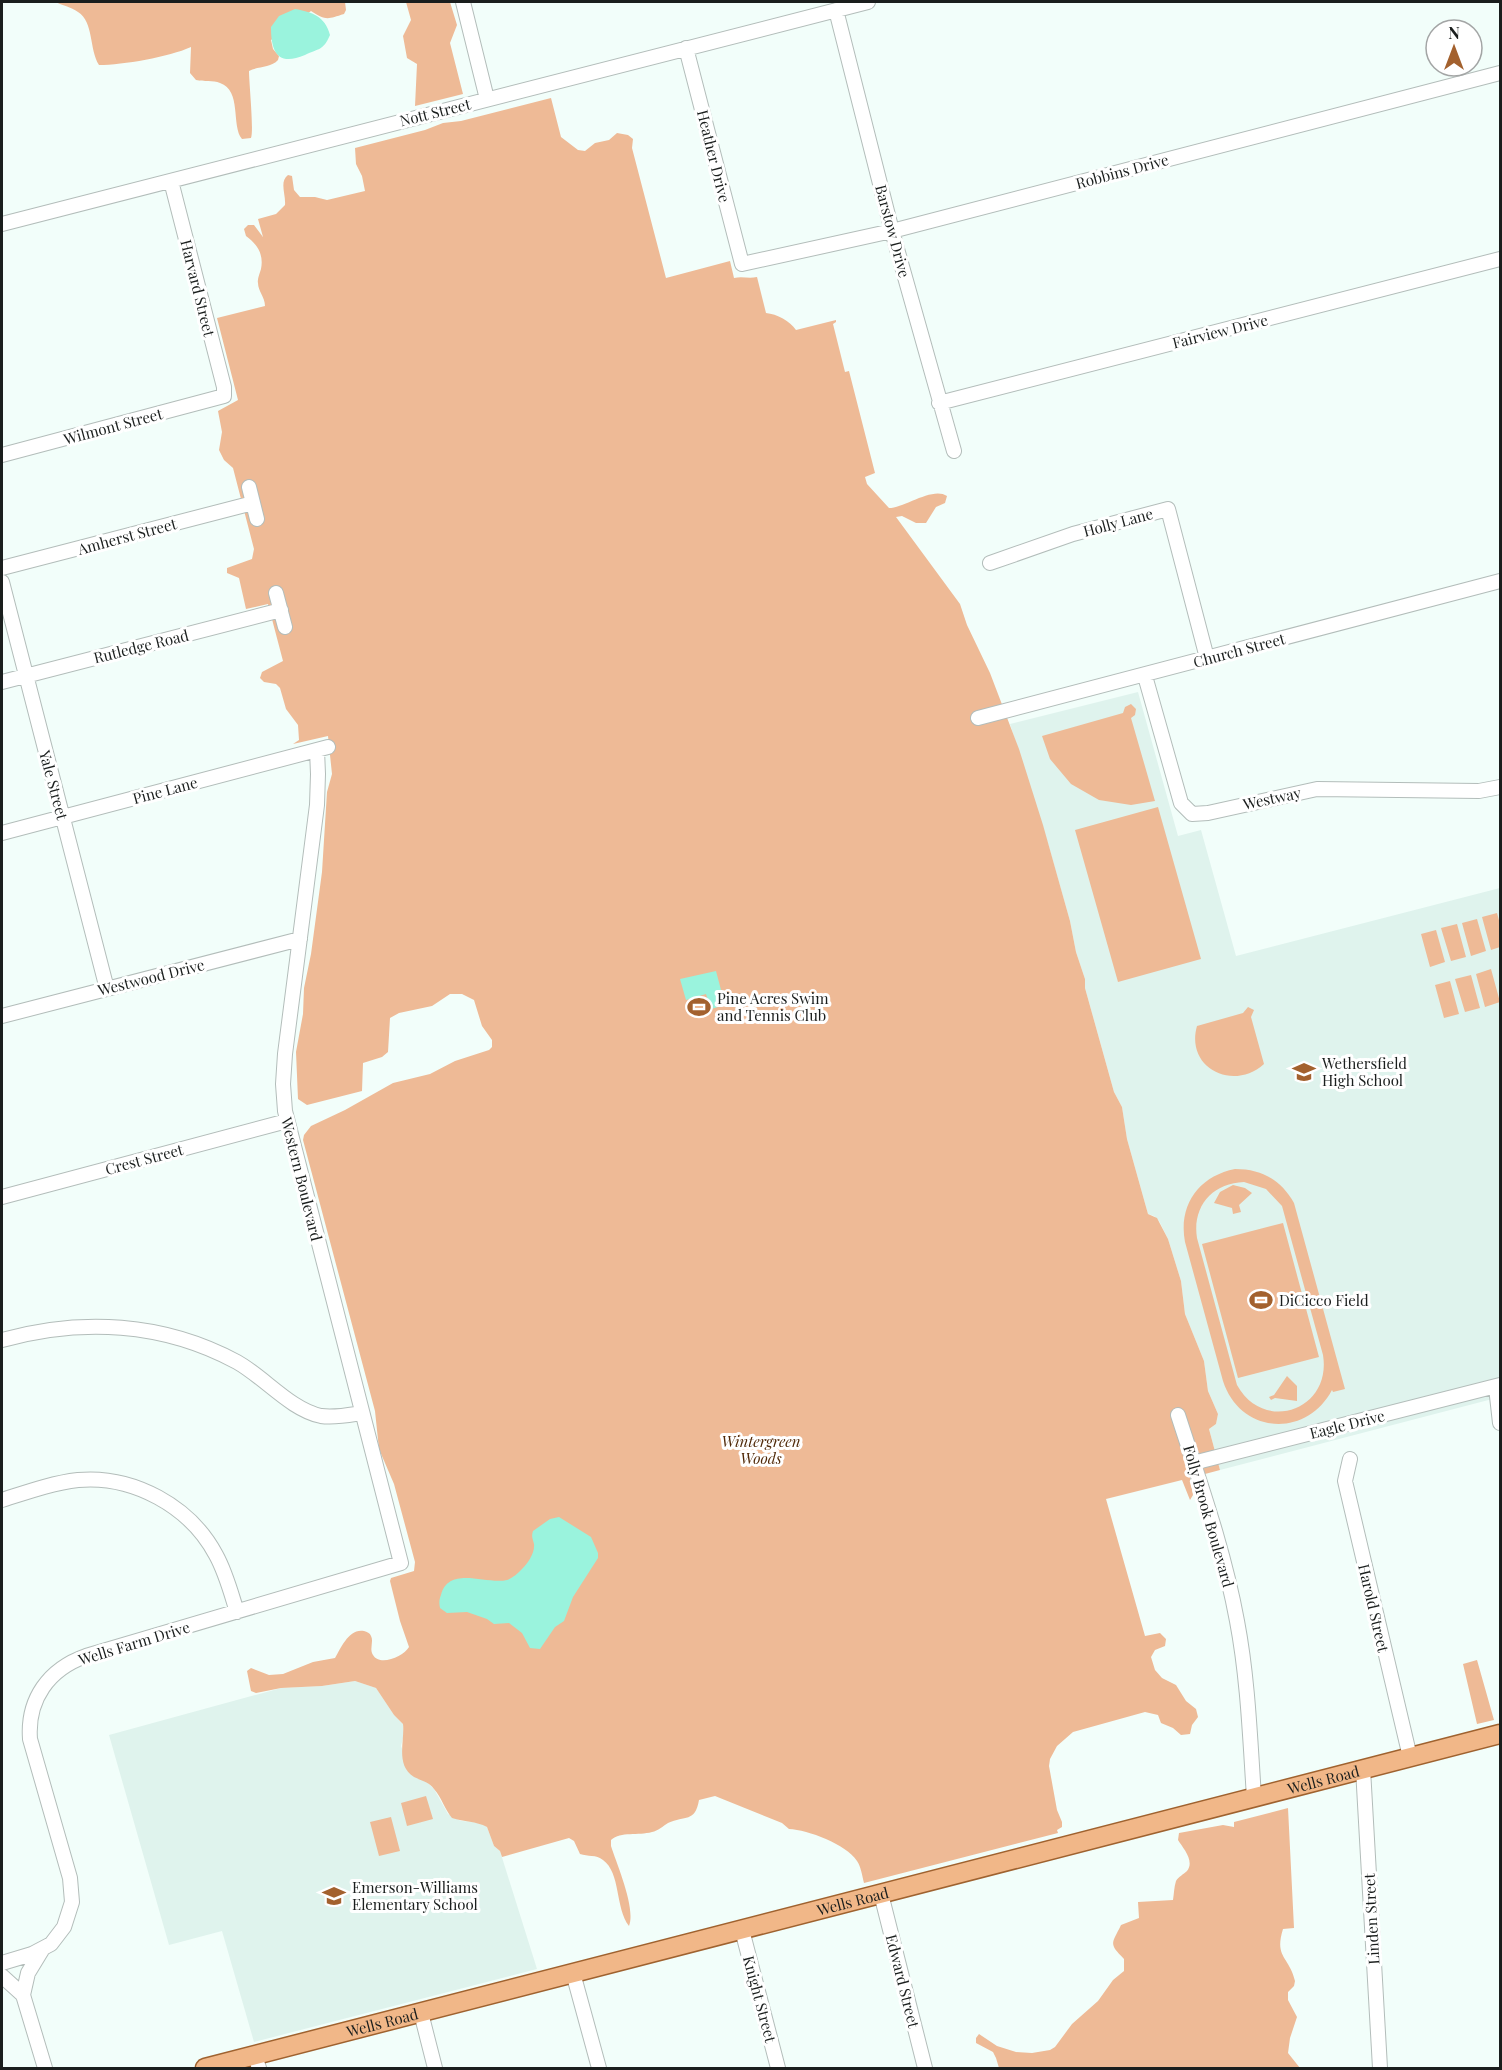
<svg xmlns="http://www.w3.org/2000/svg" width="1502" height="2070" viewBox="0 0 1502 2070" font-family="'Playfair Display',serif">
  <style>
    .built { fill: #dff3ed }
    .green { fill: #eeba96; fill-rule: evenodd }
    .water { fill: #9af3dd }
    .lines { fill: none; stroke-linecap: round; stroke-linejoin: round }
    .minor-casing { stroke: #b3bdba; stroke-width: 16 }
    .major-casing { stroke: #9f622f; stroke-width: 21 }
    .minor { stroke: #fff; stroke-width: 14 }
    .major { stroke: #f1b788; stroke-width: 18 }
    .labels { text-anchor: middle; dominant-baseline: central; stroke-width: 6; stroke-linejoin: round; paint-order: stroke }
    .street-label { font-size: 15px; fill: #1a1e1d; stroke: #fff }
    .poi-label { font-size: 15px; fill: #1a1e1d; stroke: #fff; text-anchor: start }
    .park-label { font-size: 15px; font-style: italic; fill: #4f2807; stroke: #fff }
  </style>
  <rect width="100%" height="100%" fill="#f2fefa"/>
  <!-- built -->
  <path class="built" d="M1138,692l40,144 23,-6 35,126 264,-68v509l-280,73 -11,-41 7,-5 2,-10 -10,-23 -4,-30 -19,-47 -4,-33 -13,-42 -9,-18 -5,-5 -6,-2 -21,-75 -5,-32 -8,-15 -29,-104v-9l-9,-27 -6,-31 -21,-74 -39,-123z
    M355,1681l21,7 18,27 9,9 1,10 -3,12 12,30 13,5 8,8 14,25 13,7 17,1 9,5 7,19 6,5 37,118 -283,73 -32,-111 -53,14 -60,-210 172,-47 41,-2z"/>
  <!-- green -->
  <path class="green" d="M55,2h290l1,8 -2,4c-16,5 -18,7 -33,-3l-40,29 2,9 6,7 -1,4c-7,8 -20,6 -29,11 0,12 5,60 2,67l-9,1c-11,-13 0,-49 -22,-56 -7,-3 -16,-1 -24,-3l-6,-7 1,-26c-22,10 -68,18 -92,18 -10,-16 -5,-43 -21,-53 -7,-5 -16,-7 -23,-10z
    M406,2h44l7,23 -7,18 13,51 -48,12 2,-42 -10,-6 -4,-22 8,-16z
    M551,98l10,39 17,13 7,1 10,-8 14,-3 8,-7 11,2 5,4 -1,9 34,130 64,-17 4,17c9,-2 14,1 23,-1l9,36c11,1 24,8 30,17l40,-10v2l-3,2 12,48 4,-1 26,102 -10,4 2,7 22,24c15,0 44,-22 58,-12l-2,7 -9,4 -10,16h-10l-14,-7 -6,1 64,87 7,21 23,48 29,76 24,76 27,96 6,31 9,27v9l29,104 8,15 5,32 21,75 9,4 11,21 13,42 4,33 19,47 4,30 10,23 -2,10 -7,5 11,41 -30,8 3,17 -3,5 -8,-20 -76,19 39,137 15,-3 6,6 -1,7 -10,4 -4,7 4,13 7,8 14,7 10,16 10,8 2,8 -6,8 -2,9 -9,1 -8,-7 -12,-5 -3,-8 -13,-3 -72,20 -16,14 -7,13 -1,7 8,44 5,12v5l-5,3 1,3 -194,50c-2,-8 -3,-16 -7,-22 -11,-17 -49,-31 -68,-32l-7,-6 -67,-27 -16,4c-4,23 -14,15 -31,23 -5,3 -10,8 -16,9 -14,4 -31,-1 -41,8v6c6,19 25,62 18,80 -14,-18 -8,-53 -26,-66 -7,-6 -15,-3 -23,-6l-6,-13 -5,-3 -67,19 -2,-6 -6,-5 -7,-19c-11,-6 -23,-5 -35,-9 -7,-8 -10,-20 -18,-29 -5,-7 -12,-8 -20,-12 -19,-12 -9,-36 -11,-53l-9,-9 -18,-27 -21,-7 -33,5 -41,2 -25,5 -5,-2 -4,-20 4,-3 18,7 14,-1 30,-12 22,-4c6,-10 14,-30 29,-27 3,1 6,2 7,5 3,6 -2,13 2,19 7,12 31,1 36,-8l-9,-26 -10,-40 1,-3 23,-7 1,-9 -21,-78 -15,-35 -4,-38 -72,-271 1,-5 7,-9 34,-16 48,-27 37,-9 25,-13 34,-11 3,-3v-7l-10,-14 -8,-26 -12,-6h-12l-18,12 -33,7 -9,5 -2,34 -6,5 -19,6 -1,28 -55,14 -9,-6 -2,-47 7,-38 1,-26 7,-34 11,-82 5,-80 5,-18 -4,-38 -35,8 6,-4 -1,-15 -12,-16 -6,-21 -4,-4 -12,-2 -4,-4 2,-6 21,-11 -15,-57 -22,5 -7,-31 -12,-5v-5l25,-9 2,-10 -21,-81 -9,-8 -5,-10 3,-18 -4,-21 20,-11 -21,-82 48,-12c0,-9 -7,-15 -7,-23 -1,-4 2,-10 3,-14 3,-15 -4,-25 -15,-33l-2,-7 4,-4h6l9,12 -5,-18 18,-5 9,-9c1,-11 -6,-23 3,-30l4,1 2,14 6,7h15l12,3 38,-9 -3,-15 -6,-12 -1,-16 70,-18 18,-7 18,-2z
    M1131,704l5,5 -1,6 -4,3 24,83 -24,4 -32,-5 -28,-16 -21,-25 -8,-23 81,-23 2,-6z
    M1158,807l43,152 -83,23 -43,-152z
    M1497,913l3,11v23l-9,3 -9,-33z
    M1477,919l9,32 -15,5 -9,-33z
    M1457,924l9,33 -15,4 -10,-33z
    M1436,930l9,32 -15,5 -9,-33z
    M1491,969l9,33 -15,5 -9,-33z
    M1471,975l9,33 -15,4 -10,-33z
    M1450,981l9,33 -15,4 -9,-33z
    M1248,1007l6,3 -3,7 13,47c-31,28 -79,4 -67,-38l46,-13z
    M1235,1169c27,0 46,11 59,34l51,186 -12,3 -1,-2c-26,49 -92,44 -109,-9l-38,-139c-7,-37 14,-66 50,-73zM1244,1182l22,7 16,17 41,149c9,55 -59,79 -86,30l-40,-147c-5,-31 15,-55 47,-56z
    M1233,1185l12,3 7,5 -13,12 2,7 -8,2 -1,-6 -18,-5 6,-11z
    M1283,1223l36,134 -81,21 -36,-134z
    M1287,1376l10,10v15l-22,-3 -4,2 -2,-3 5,-2z
    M1477,1660l17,60 -17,4 -14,-60z
    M426,1796l7,23 -26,7 -6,-23z
    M1288,1808l6,120 -11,1c-9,29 6,27 12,52l-1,5 -6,6v8l9,17 -7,21 -2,15 12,15h-301l-3,-10 -3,-6 -17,-9v-5l3,-4 18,12 19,6 16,1 18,-3 5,-3 17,-23 26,-23 15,-21 11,-9v-12c-16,-16 -12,-15 -3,-34l18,-7 -1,-16 35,-2c1,-6 1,-13 3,-19 3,-5 7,-6 11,-10 8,-10 -4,-23 -9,-31l1,-7 44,-8 11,2v-5z
    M391,1817l9,34 -21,5 -9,-34z"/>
  <!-- water -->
  <path class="water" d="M295,9c17,3 30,7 35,26 -7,16 -11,13 -25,20 -28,12 -34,-4 -34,-28l8,-11z
    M716,971l9,34 -14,4 -5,-15 -20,6 -6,-21z
    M559,1517l32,20 7,16v5l-25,39 -9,24 -9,6 -15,22 -10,-1 -8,-15 -13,-10 -15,1 -7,-5 -20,-7 -20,1 -7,-5c-1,-5 -1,-8 1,-13 8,-30 45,-10 66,-15 6,-2 11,-7 15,-11 6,-6 13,-16 12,-25 -1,-5 -3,-7 -1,-13l17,-12z"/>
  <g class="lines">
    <!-- minor casing -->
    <g class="minor-casing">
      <path id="minor" d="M463,2l24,97
        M836,10l56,221 62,220
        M686,48l56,216 150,-33 608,-158
        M2,224l866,-222
        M939,403l561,-144
        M2,455l222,-59v-9l-53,-206
        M249,487l8,32
        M990,563l83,-29 95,-25 39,149
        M2,568l251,-65
        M2,582l105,407
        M276,593l9,34
        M1145,676l36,127 11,11 16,-1 109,-24 162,2 21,-4
        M2,682l279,-72
        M978,718l522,-137
        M2,833l326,-86
        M2,1016l298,-77
        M2,1197l285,-76
        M2,1340c79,-22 161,-18 235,22 27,15 54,48 84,54 14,2 28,-1 41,-3
        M1496,1387l4,36
        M1178,1415c22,68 46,135 59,206 11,58 13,117 17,176
        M1350,1459l-5,22 65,276
        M1193,1463l307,-78
        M2,1500c25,-8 50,-17 76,-20 55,-5 112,26 138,75 10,18 15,38 21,57
        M1363,1769l17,299
        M881,1894l44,174
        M742,1930l36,138
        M42,1950l-14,23 -5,22 22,73
        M2,1963l30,-9 19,-10 13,-17 8,-25 -2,-24 -40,-139c-3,-40 19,-70 56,-83l315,-93 -116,-452 -2,-27 2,-30 32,-249 1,-31 -1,-24
        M573,1973l26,95
        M2,1976l21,19
        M421,2013l14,55
        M255,2056l4,12"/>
    </g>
    <!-- major casing -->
    <g class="major-casing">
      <g id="major">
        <path id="s1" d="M205,2068l1295,-334"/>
      </g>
    </g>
    <!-- minor -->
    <use href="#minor" class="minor"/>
    <!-- major -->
    <use href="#major" class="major"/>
  </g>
  <!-- icons -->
  <defs>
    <g id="stadium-bare" transform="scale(1.8)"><path d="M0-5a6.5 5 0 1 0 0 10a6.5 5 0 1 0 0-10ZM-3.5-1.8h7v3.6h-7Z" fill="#a3612e" stroke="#fff" stroke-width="2.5" paint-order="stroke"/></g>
    <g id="school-bare" transform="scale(1.8)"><path d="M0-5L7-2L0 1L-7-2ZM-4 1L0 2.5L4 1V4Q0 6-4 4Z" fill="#a3612e" stroke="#fff" stroke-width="2.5" paint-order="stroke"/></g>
  </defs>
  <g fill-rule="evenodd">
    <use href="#stadium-bare" x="699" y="1007"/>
    <use href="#school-bare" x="1304" y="1072"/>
    <use href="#stadium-bare" x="1261" y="1300"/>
    <use href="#school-bare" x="334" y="1896"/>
  </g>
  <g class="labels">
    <!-- street labels -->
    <g class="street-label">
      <text transform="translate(435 112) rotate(-14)">Nott Street</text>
      <text transform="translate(714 156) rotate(76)">Heather Drive</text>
      <text transform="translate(1122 171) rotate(-15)">Robbins Drive</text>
      <text transform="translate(893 231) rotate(75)">Barstow Drive</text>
      <text transform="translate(198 288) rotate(76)">Harvard Street</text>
      <text transform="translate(1220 331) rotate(-14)">Fairview Drive</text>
      <text transform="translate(113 426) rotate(-15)">Wilmont Street</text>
      <text transform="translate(1118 522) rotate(-15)">Holly Lane</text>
      <text transform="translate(127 536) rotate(-15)">Amherst Street</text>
      <text transform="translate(141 646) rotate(-14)">Rutledge Road</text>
      <text transform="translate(1239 650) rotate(-15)">Church Street</text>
      <text transform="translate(54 785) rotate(75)">Yale Street</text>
      <text transform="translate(165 790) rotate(-15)">Pine Lane</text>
      <text transform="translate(1272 798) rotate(-12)">Westway</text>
      <text transform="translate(151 977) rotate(-14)">Westwood Drive</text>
      <text transform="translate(144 1159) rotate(-15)">Crest Street</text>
      <text transform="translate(302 1179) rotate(76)">Western Boulevard</text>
      <text transform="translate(1347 1424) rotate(-14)">Eagle Drive</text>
      <text transform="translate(1209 1516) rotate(74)">Folly Brook Boulevard</text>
      <text transform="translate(1374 1608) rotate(77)">Harold Street</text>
      <text transform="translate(134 1643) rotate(-17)">Wells Farm Drive</text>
      <text stroke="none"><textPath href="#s1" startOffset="1155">Wells Road</textPath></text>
      <text stroke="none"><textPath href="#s1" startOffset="669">Wells Road</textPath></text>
      <text transform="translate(1371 1919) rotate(-93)">Linden Street</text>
      <text transform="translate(903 1981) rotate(76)">Edward Street</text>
      <text transform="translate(760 1999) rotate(75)">Knight Street</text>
      <text stroke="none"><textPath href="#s1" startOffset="183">Wells Road</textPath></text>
    </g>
    <!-- poi labels -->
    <g class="poi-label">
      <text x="717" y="998">Pine Acres Swim<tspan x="717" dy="17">and Tennis Club</tspan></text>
      <text x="1322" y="1063">Wethersfield<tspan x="1322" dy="17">High School</tspan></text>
      <text x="1279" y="1300">DiCicco Field</text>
      <text x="352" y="1887">Emerson-Williams<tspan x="352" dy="17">Elementary School</tspan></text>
    </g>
    <!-- park labels -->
    <g class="park-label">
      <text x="761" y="1441">Wintergreen<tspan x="761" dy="17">Woods</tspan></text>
    </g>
  </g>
  <!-- border -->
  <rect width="1502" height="2070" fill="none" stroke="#1a1e1d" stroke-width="6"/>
  <!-- north arrow -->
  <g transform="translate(1454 48)"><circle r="28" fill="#ffffff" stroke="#a3a5a5" stroke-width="1.5"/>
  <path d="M0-4.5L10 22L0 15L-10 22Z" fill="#a3612e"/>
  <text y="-9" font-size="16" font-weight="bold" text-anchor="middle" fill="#1a1e1d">N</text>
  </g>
</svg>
